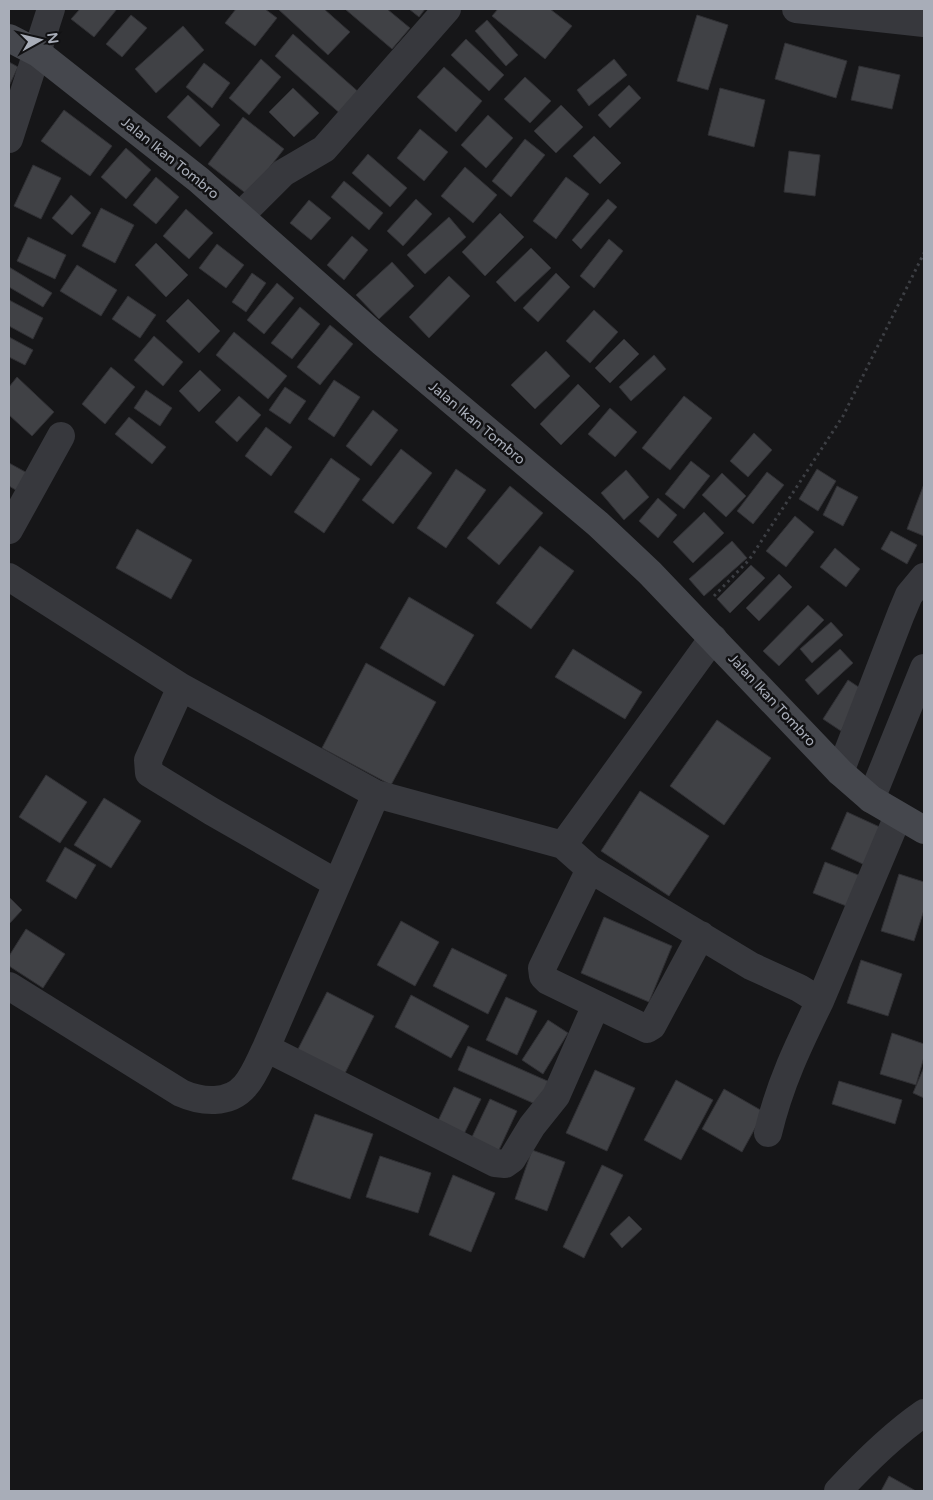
<svg xmlns="http://www.w3.org/2000/svg" width="933" height="1500" viewBox="0 0 933 1500" font-family="'Varela Round',sans-serif">
  <style>
    .building { fill: #404145; stroke: #303034 }
    .lines { fill: none; stroke-linecap: round; stroke-linejoin: round }
    .path { stroke: #3d3f44; stroke-width: 3; stroke-dasharray: 2.5 4; stroke-linecap: butt }
    .street { stroke: #37383d; stroke-width: 28 }
    .secondary { stroke: #45474d; stroke-width: 28 }
    .labels { text-anchor: middle; dominant-baseline: central; stroke-width: 5; stroke-linejoin: round; paint-order: stroke }
    .street-label { font-size: 14px; fill: #a8adb8; stroke: #111113 }
  </style>
  <rect width="100%" height="100%" fill="#161618"/>
  <!-- building -->
  <path class="building" d="M80,9h37l-23,28 -23,-18z
    M236,9h29l12,9 -22,28 -30,-23z
    M278,9h46l26,23 -22,23z
    M345,9h42l23,19 -18,21z
    M409,9h16l-6,8z
    M498,9h52l22,17 -27,33 -53,-43z
    M131,15l16,13 -25,29 -16,-13z
    M697,15l31,10 -20,65 -31,-9z
    M487,20l31,35 -12,11 -31,-35z
    M183,26l21,24 -48,43 -21,-24z
    M293,34l69,61 -19,21 -68,-60z
    M466,39l38,36 -15,16 -38,-36z
    M785,43l62,18 -11,37 -61,-19z
    M261,59l20,18 -32,38 -20,-17z
    M614,59l13,16 -38,31 -12,-16z
    M9,62l9,5 -9,19z
    M204,63l26,20 -18,25 -26,-21z
    M859,66l41,9 -8,34 -41,-9z
    M444,67l38,34 -26,31 -39,-35z
    M525,77l26,24 -21,22 -26,-24z
    M629,85l12,13 -31,30 -12,-13z
    M293,88l26,25 -25,24 -25,-25z
    M720,88l45,12 -11,47 -46,-12z
    M188,95l32,30 -20,22 -33,-30z
    M561,105l22,22 -27,26 -22,-22z
    M64,110l48,36 -22,30 -49,-35z
    M488,115l25,23 -27,30 -25,-23z
    M243,117l41,32 -36,46 -40,-31z
    M420,129l28,23 -24,29 -27,-23z
    M594,136l27,27 -21,21 -27,-28z
    M525,139l20,16 -34,42 -19,-16z
    M126,148l25,22 -25,29 -25,-22z
    M789,151l31,4 -5,41 -31,-4z
    M368,154l39,34 -17,19 -38,-34z
    M33,165l28,13 -20,41 -27,-13z
    M465,167l32,28 -24,28 -32,-27z
    M156,177l23,20 -23,27 -23,-19z
    M566,177l23,17 -33,45 -23,-18z
    M344,181l39,32 -14,17 -38,-33z
    M71,195l20,18 -19,22 -20,-17z
    M416,199l16,15 -29,32 -16,-15z
    M608,199l9,8 -36,42 -9,-9z
    M309,200l22,18 -20,22 -21,-17z
    M101,208l33,17 -19,38 -33,-17z
    M186,209l27,24 -24,26 -26,-23z
    M500,213l24,24 -39,39 -23,-24z
    M449,217l17,20 -41,37 -18,-19z
    M352,236l16,14 -24,30 -17,-15z
    M28,237l38,18 -11,24 -38,-18z
    M609,239l14,12 -29,37 -14,-12z
    M156,243l32,32 -22,22 -31,-32z
    M217,244l27,21 -18,23 -27,-20z
    M531,248l20,20 -36,34 -19,-20z
    M392,262l22,24 -35,33 -23,-24z
    M77,265l40,25 -16,26 -41,-25z
    M9,267l43,26 -9,14 -34,-20z
    M252,273l14,10 -20,29 -14,-10z
    M556,273l14,14 -32,35 -15,-14z
    M449,276l21,20 -41,42 -20,-21z
    M277,283l17,15 -30,36 -17,-14z
    M128,296l28,19 -16,23 -28,-19z
    M188,299l32,32 -21,22 -33,-32z
    M9,300l34,18 -10,21 -24,-13z
    M300,307l20,17 -28,35 -21,-16z
    M594,310l24,22 -28,31 -24,-22z
    M330,325l23,19 -33,41 -23,-18z
    M234,332l53,44 -19,23 -52,-44z
    M154,336l29,26 -20,24 -29,-26z
    M9,337l24,13 -8,15 -16,-8z
    M624,339l15,15 -29,29 -15,-15z
    M546,351l24,25 -35,33 -24,-24z
    M654,355l12,14 -35,32 -12,-14z
    M111,367l24,20 -30,37 -23,-20z
    M200,370l21,20 -22,22 -20,-21z
    M17,377l37,35 -22,24 -23,-21v-28z
    M334,380l26,17 -26,40 -26,-18z
    M578,384l22,22 -39,39 -21,-21z
    M285,387l21,14 -16,23 -21,-14z
    M146,390l26,18 -12,18 -26,-18z
    M239,396l22,19 -24,27 -22,-20z
    M684,396l28,22 -42,52 -28,-22z
    M610,408l27,24 -22,25 -27,-23z
    M373,410l25,20 -27,36 -25,-20z
    M129,417l37,30 -14,17 -37,-30z
    M266,427l26,20 -21,29 -26,-20z
    M754,433l18,17 -24,27 -18,-16z
    M401,449l31,24 -39,51 -31,-24z
    M331,458l29,21 -36,54 -30,-21z
    M691,461l19,15 -26,33 -19,-15z
    M9,463l20,11 -10,18 -10,-6z
    M456,469l30,21 -40,58 -29,-20z
    M817,469l19,12 -18,30 -19,-12z
    M626,470l23,27 -25,23 -23,-27z
    M767,472l17,13 -31,39 -16,-13z
    M722,473l24,23 -20,21 -24,-22z
    M924,484v52l-17,-7z
    M510,486l33,27 -44,52 -32,-27z
    M837,486l21,11 -15,29 -20,-11z
    M658,498l19,17 -19,23 -19,-17z
    M704,512l20,21 -31,30 -20,-21z
    M795,516l19,16 -28,35 -20,-16z
    M137,529l55,31 -21,39 -55,-31z
    M891,531l26,14 -10,19 -26,-15z
    M732,541l15,17 -43,38 -15,-17z
    M540,546l34,25 -43,58 -35,-26z
    M835,548l25,21 -14,18 -26,-20z
    M751,565l14,13 -35,35 -13,-14z
    M779,574l13,13 -33,34 -13,-13z
    M409,597l65,38 -30,51 -64,-38z
    M808,605l16,15 -45,46 -16,-15z
    M831,622l12,13 -31,28 -12,-14z
    M573,649l69,43 -17,27 -70,-42z
    M840,649l13,14 -35,32 -13,-15z
    M366,663l70,39 -45,83 -69,-37z
    M848,680l18,12 -25,39 -18,-12z
    M717,720l54,38 -47,67 -54,-39z
    M46,775l41,27 -27,41 -41,-26z
    M640,791l69,45 -40,60 -68,-45z
    M104,798l37,23 -30,47 -37,-23z
    M847,812l37,17 -17,37 -36,-17z
    M65,847l31,18 -20,34 -30,-18z
    M825,862l41,16 -12,31 -41,-16z
    M899,874l25,8v28l-10,31 -33,-10z
    M9,897l13,13 -13,14z
    M604,917l68,29 -23,56 -68,-29z
    M401,921l38,21 -24,44 -38,-21z
    M26,929l39,25 -22,34 -34,-22v-10z
    M452,948l55,27 -19,39 -55,-28z
    M861,960l41,14 -14,42 -41,-13z
    M327,992l47,24 -33,65 -47,-24z
    M411,995l58,31 -18,32 -56,-31z
    M506,997l31,14 -20,44 -31,-15z
    M548,1020l20,13 -25,41 -21,-14z
    M892,1033l32,11v13l-8,28 -36,-11z
    M468,1046l84,37 -10,24 -84,-37z
    M924,1067v31l-11,-5z
    M595,1070l40,18 -28,63 -41,-18z
    M676,1080l37,20 -32,60 -37,-20z
    M839,1081l63,19 -7,24 -63,-20z
    M454,1087l27,12 -18,37 -26,-13z
    M724,1089l40,23 -22,40 -40,-23z
    M490,1099l27,12 -19,41 -27,-13z
    M315,1114l58,20 -23,65 -58,-20z
    M532,1150l33,12 -18,49 -32,-12z
    M380,1156l51,17 -13,40 -52,-16z
    M602,1165l21,10 -39,83 -21,-11z
    M453,1175l42,18 -24,59 -42,-17z
    M629,1216l13,13 -20,19 -12,-14z
    M889,1476l27,15h-35z"/>
  <g class="lines">
    <!-- path -->
    <path class="path" d="M714,596l35,-36 94,-144 81,-163"/>
    <!-- street -->
    <path class="street" d="M796,9l128,14
      M9,139l42,-130
      M240,216l43,-43 41,-24 123,-140
      M9,530l52,-94
      M9,577l172,110 195,107 187,51 27,24 161,97 48,22 21,13 78,-185
      M181,687l-33,73 1,13 62,38 125,72
      M840,772l61,-158 8,-19 15,-18
      M871,799l53,-131
      M563,845l150,-207
      M590,869l-48,99 1,8 5,5 99,48 5,-3 49,-91
      M9,986l172,107c20,9 48,12 64,-7 9,-10 15,-26 21,-38l110,-254
      M266,1048l229,115 10,1 7,-5 20,-33 24,-30 40,-91
      M768,1133c12,-50 30,-87 52,-132
      M838,1491c27,-29 54,-56 86,-78"/>
    <!-- secondary -->
    <path class="secondary" d="M9,38l29,15 161,127 183,162 216,182 52,49 190,199 31,27 53,31"/>
  </g>
  <g class="labels">
    <!-- street labels -->
    <g class="street-label">
      <text transform="translate(170 158) rotate(39)">Jalan Ikan Tombro</text>
      <text transform="translate(477 423) rotate(40)">Jalan Ikan Tombro</text>
      <text transform="translate(772 700) rotate(47)">Jalan Ikan Tombro</text>
    </g>
  </g>
  <!-- border -->
  <rect width="933" height="1500" fill="none" stroke="#a8adb8" stroke-width="20"/>
  <!-- north arrow -->
  <g transform="translate(40 40) rotate(82)" stroke="#111113" stroke-width="4" paint-order="stroke">
  <path d="M0-4L9 19L0 12L-9 19Z" fill="#a8adb8"/>
  <text y="-8" font-size="14" font-weight="bold" text-anchor="middle" fill="#a8adb8">N</text>
  </g>
</svg>
